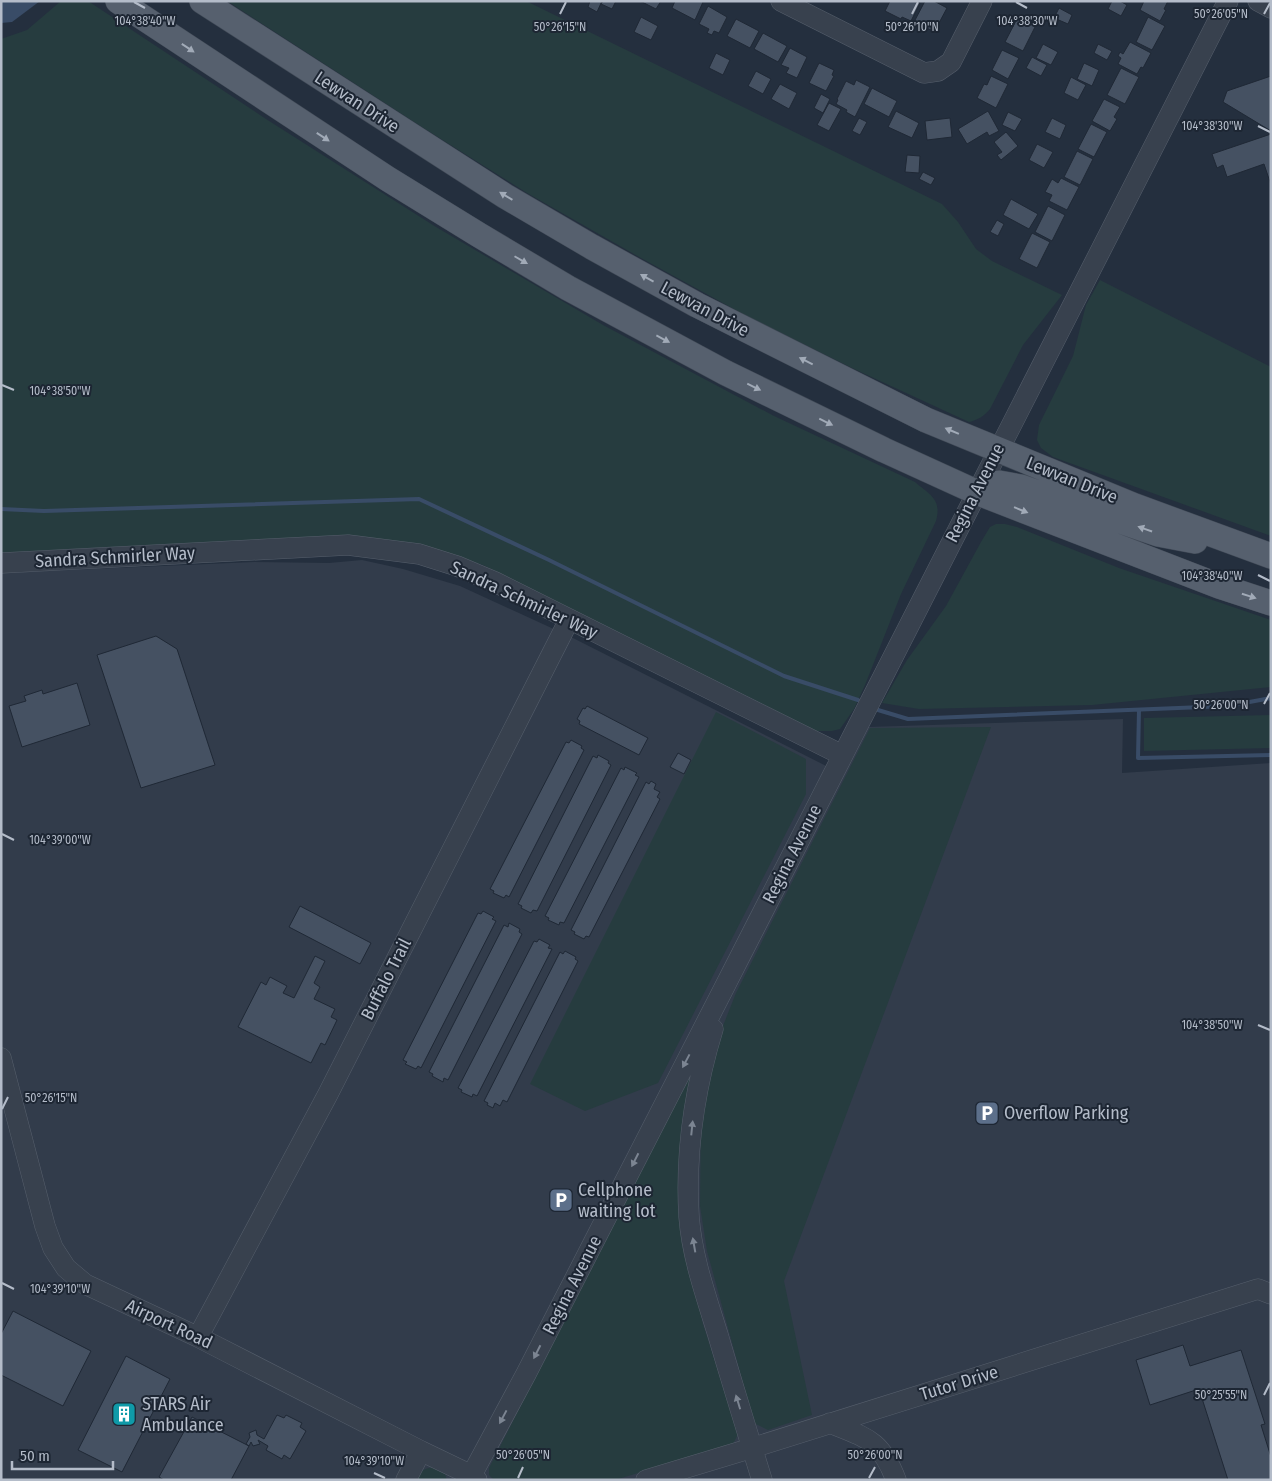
<svg xmlns="http://www.w3.org/2000/svg" width="1272" height="1481" viewBox="0 0 1272 1481" font-family="'Fira Sans Condensed',sans-serif">
  <style>
    .airport { fill: #323c4b }
    .green { fill: #263c3f }
    .water { fill: #394c67 }
    .lines { fill: none; stroke-linecap: round; stroke-linejoin: round }
    .stream { stroke: #394c67; stroke-width: 4 }
    .building { fill: #455162; stroke: #1f2835 }
    .minor-casing { stroke: #565f6c; stroke-width: 21 }
    .major-casing { stroke: #414a57; stroke-width: 26 }
    .minor { stroke: #38414e; stroke-width: 20 }
    .major { stroke: #56606e; stroke-width: 25 }
    .oneway { fill: #a1aab7 }
    .oneway2 { fill: #7c8592 }
    .ticks { fill: none; stroke: #b4bcc9; stroke-width: 2 }
    .labels { text-anchor: middle; dominant-baseline: central; stroke-width: 4; stroke-linejoin: round; paint-order: stroke }
    .street-label { font-size: 18px; fill: #b4bcc9; stroke: #1d2633 }
    .poi-label { font-size: 18px; fill: #b4bcc9; stroke: #1d2633; text-anchor: start }
    .ticks-label { font-size: 12px; text-anchor: middle; fill: #b4bcc9; stroke: #1d2633; stroke-width: 4; stroke-linejoin: round; paint-order: stroke }
  </style>
  <rect width="100%" height="100%" fill="#242f3e"/>
  <!-- airport -->
  <path class="airport" d="M362,560l41,9 57,17 109,50 275,139 25,-48 254,-8 -1,54 149,-10v717h-1270v-907l253,-11 75,1z"/>
  <!-- green -->
  <path class="green" d="M61,1h27l178,118 170,108 167,98 171,91 141,66c15,13 27,17 21,39l-35,73 -36,91 -11,24 -14,20 -8,2h-16l-333,-166 -59,-17 -71,-11 -123,4 -229,12v-514l26,-9z
    M227,1h299l416,203 16,18 18,27 16,12 70,34 -39,50 -33,64c-6,7 -12,11 -21,13l-117,-54 -109,-54 -102,-56 -114,-65 -102,-64z
    M1100,280l171,87v169l-218,-79 -12,-9 -4,-8 2,-15 34,-69 13,-51z
    M996,524h9l12,3 102,41 152,52v67l-179,18 -173,4 -37,-6 25,-43 39,-54 35,-64 9,-15z
    M716,712l90,47v35l-148,289 -73,28 -55,-27z
    M1271,715v33l-127,3v-33z
    M991,727l-207,554 28,134 -44,15 -14,-7 -47,-172 -7,-45 1,-94 14,-66 21,-53 134,-265z
    M688,1073l3,5 -8,39 -4,72 4,49 20,86 35,110 -5,10 -118,36h-121l-5,-5v-7l186,-364z
    M435,1467l10,7 2,6h-33c6,-9 10,-12 21,-13z"/>
  <!-- water -->
  <path class="water" d="M1,1h39l-28,21 -11,1z"/>
  <g class="lines">
    <!-- stream -->
    <path class="stream" d="M1,509l43,2 375,-12 130,61 235,116 74,24
      M878,710l30,9 320,-13 43,-8
      M1139,710l-1,48 133,-3"/>
  </g>
  <!-- building -->
  <path class="building" d="M590,1h12l-5,11 -9,-5z
    M603,1h13l-4,8 -11,-5z
    M640,1h21l-5,8z
    M675,1h26l2,1 -8,18 -23,-12z
    M890,1h27l3,2 -9,18 -9,-4 -1,2 -16,-8z
    M925,1h9l13,7 -8,15 -2,-1 -4,9 -19,-9z
    M1112,1h8l7,4 -6,11 -13,-7z
    M1144,1h24l-4,8 2,1 -6,11 -20,-11z
    M708,6l19,11 -8,16 -5,-2 -2,4 -5,-2 2,-4 -10,-5z
    M1059,8l13,7 -4,9 -14,-6z
    M641,17l17,9 -7,14 -17,-8z
    M1018,17l18,8 -13,26 -18,-9z
    M1148,17l17,9 -13,24 -16,-8z
    M736,19l23,12 -9,17 -23,-12z
    M763,33l24,13 -9,16 -24,-13z
    M1130,42l21,11 -8,15 -2,-1 -4,7 -19,-10 3,-6 -3,-2 2,-4 3,2z
    M1043,44l15,8 -7,13 -15,-7z
    M1098,44l14,7 -5,9 -13,-7z
    M790,48l17,9 -10,21 -11,-5 3,-5 -8,-3z
    M1002,50l17,8 -11,21 -16,-9z
    M716,53l14,7 -7,15 -14,-7z
    M1032,57l15,8 -6,11 -15,-8z
    M819,63l15,7 -2,5 2,1 -8,15 -17,-8z
    M1084,63l15,7 -7,16 -15,-7z
    M1121,68l18,9 -14,27 -18,-9z
    M756,71l15,8 -8,15 -15,-8z
    M991,76l17,8 -12,24 -19,-10 7,-14 3,1z
    M1271,76v55l-48,-29 4,-11z
    M1071,77l15,8 -8,15 -14,-7z
    M856,80l14,7 -15,30 -9,-5 1,-2 -11,-6 2,-4 -1,-1 9,-18 8,4z
    M780,84l17,9 -8,16 -18,-10z
    M872,88l25,13 -8,16 -25,-13z
    M821,94l9,5 -7,14 -9,-5z
    M1104,99l16,8 -6,10 3,2 -7,12 -18,-10z
    M829,103l12,6 -12,22 -12,-6z
    M896,111l23,12 -7,15 -24,-11z
    M988,111l11,20 -10,5 -2,-4 -20,12 -9,-15z
    M1008,112l14,7 -7,12 -13,-6z
    M859,118l8,4 -7,13 -8,-4z
    M950,118l2,19 -25,3 -2,-19z
    M1052,118l14,7 -6,14 -15,-7z
    M1091,124l16,8 -13,25 -16,-8z
    M1006,132l12,14 -17,14 -4,-5 5,-3 -8,-10z
    M1271,134v51l-7,-21 -37,13 -4,-12 -6,3 -5,-14z
    M1037,144l16,8 -9,16 -15,-8z
    M1077,151l16,8 -13,26 -16,-8z
    M907,155l13,1 -1,17 -14,-1z
    M923,172l12,6 -4,7 -12,-6z
    M1061,178l18,9 -12,23 -18,-9 3,-6 -7,-3 7,-13 6,4z
    M1011,199l27,15 -9,15 -26,-14z
    M1048,206l17,9 -13,26 -17,-9z
    M997,220l7,4 -6,12 -8,-4z
    M1032,233l18,9 -13,26 -18,-9z
    M156,636l21,13 38,116 -74,23 -44,-133z
    M77,683l13,42 -68,22 -13,-41 17,-5 -2,-5 18,-6 1,4z
    M587,706l61,32 -9,17 -60,-31 1,-3 -3,-2 6,-11 2,1z
    M571,740l11,6 -1,2 3,2 -75,147 -3,-2 -2,3 -11,-5 1,-2 -4,-2 76,-147 3,1z
    M678,753l13,7 -7,14 -14,-7z
    M598,755l11,6 -1,2 3,2 -74,146 -4,-1 -2,3 -10,-5 1,-2 -4,-2 75,-148 4,2z
    M625,767l12,6 -2,2 4,2 -75,146 -4,-1 -1,3 -11,-5 1,-2 -4,-2 76,-148 3,2z
    M651,781l5,3 -2,5 6,3 -3,5 3,2 -71,138 -3,-1 -2,3 -10,-5 1,-2 -4,-2 75,-148 3,2z
    M300,906l71,37 -11,21 -71,-37z
    M483,911l11,6 -2,2 4,2 -75,147 -3,-2 -2,3 -11,-5 2,-2 -4,-2 75,-147 3,1z
    M509,923l11,6 -1,3 3,2 -74,146 -4,-2 -1,4 -11,-6 1,-2 -4,-2 75,-147 4,2z
    M539,939l11,6 -2,3 4,1 -75,147 -4,-2 -1,3 -11,-5 1,-2 -4,-2 76,-147 3,1z
    M565,951l11,6 -1,2 3,2 -71,141 -4,-2 -3,6 -5,-3 -2,5 -6,-3 1,-2 -4,-2 76,-149 3,2z
    M315,956l10,5 -11,22 6,4 -6,12 21,10 -4,8 6,3 -12,25 -4,-2 -10,20 -73,-36 23,-45 5,3 4,-8 17,9 -4,7 11,5z
    M13,1311l78,40 -28,55 -62,-31v-41z
    M1183,1345l7,21 51,-16 24,74 -4,1 10,32v23h-43l-29,-91 -49,16 -14,-45z
    M126,1356l44,23 -48,93 -44,-22z
    M277,1415l7,3 2,-3 16,8 -2,4 6,4 -16,28 -6,-4 -2,4 -16,-9 2,-4 -10,-6 2,4 -7,2 -2,-4 -2,4 -3,-2 4,-7 -1,-4 7,-3 1,5 7,4z
    M192,1417l57,29 -18,34h-67l-5,-3z"/>
  <g class="lines">
    <!-- minor casing -->
    <g class="minor-casing">
      <path id="minor" d="M781,1l143,72 14,-2 13,-9 31,-61
        M1258,1l13,7
        M1,563l347,-18 71,9 38,12 38,16 347,173
        M713,1029c-19,62 -28,122 -24,188 3,40 17,79 29,118 14,48 29,96 44,145
        M1,1058l44,168 8,22 13,20 19,16 113,53 223,114 52,25 4,4
        M198,1337l130,-243 241,-474
        M830,1423c37,15 51,17 66,57
        M406,1480l15,-29
        M469,1480l57,-106 199,-388 503,-985
        M646,1480l106,-32 506,-159 13,5"/>
    </g>
    <!-- major casing -->
    <g class="major-casing">
      <path id="major" d="M118,1l270,178 91,56 89,53 158,85 158,77 92,42 243,94 52,17
        M202,1l303,195 87,51 105,58 229,115 209,86 136,50
        M976,492l23,-9 22,4 137,47 37,7"/>
    </g>
    <!-- minor -->
    <use href="#minor" class="minor"/>
    <!-- major -->
    <use href="#major" class="major"/>
  </g>
  <!-- one-way arrows -->
  <defs><path id="oneway-solid" d="M-6-.8H1V-3.2L6.5 0L1 3.2V.8H-6Z" transform="scale(1.25)"/></defs>
  <g class="oneway">
    <use href="#oneway-solid" transform="translate(188 48) rotate(34)"/>
    <use href="#oneway-solid" transform="translate(323 137) rotate(33)"/>
    <use href="#oneway-solid" transform="translate(506 196) rotate(-149)"/>
    <use href="#oneway-solid" transform="translate(521 260) rotate(30)"/>
    <use href="#oneway-solid" transform="translate(647 278) rotate(-151)"/>
    <use href="#oneway-solid" transform="translate(663 339) rotate(28)"/>
    <use href="#oneway-solid" transform="translate(806 361) rotate(-153)"/>
    <use href="#oneway-solid" transform="translate(754 387) rotate(26)"/>
    <use href="#oneway-solid" transform="translate(826 422) rotate(26)"/>
    <use href="#oneway-solid" transform="translate(952 431) rotate(-157)"/>
    <use href="#oneway-solid" transform="translate(1021 510) rotate(22)"/>
    <use href="#oneway-solid" transform="translate(1145 529) rotate(-161)"/>
    <use href="#oneway-solid" transform="translate(1249 596) rotate(18)"/>
  </g>
  <g class="oneway2">
    <use href="#oneway-solid" transform="translate(686 1061) rotate(118)"/>
    <use href="#oneway-solid" transform="translate(692 1128) rotate(-84)"/>
    <use href="#oneway-solid" transform="translate(635 1160) rotate(117)"/>
    <use href="#oneway-solid" transform="translate(694 1245) rotate(-100)"/>
    <use href="#oneway-solid" transform="translate(537 1352) rotate(117)"/>
    <use href="#oneway-solid" transform="translate(738 1402) rotate(-107)"/>
    <use href="#oneway-solid" transform="translate(503 1417) rotate(118)"/>
  </g>
  <!-- ticks -->
  <path class="ticks" d="M134,2l11,6M1016,2l11,6M560,14l6,-12M912,14l6,-12M1264,14l6,-11M1258,126l12,6M2,385l12,5M1258,575l12,6M1264,704l6,-11M2,834l12,6M1258,1025l12,5M2,1109l6,-12M2,1283l12,6M1264,1395l6,-12M374,1473l11,5M518,1478l5,-11M869,1478l6,-11"/>
  <!-- icons -->
  <defs>
    <g id="parking-square" transform="scale(1.25)"><rect x="-9" y="-9" width="18" height="18" rx="4" fill="#5c6f8a" stroke="#1d2633"/><path d="M-3.5-5.5H1a3.5 3.5 0 0 1 0 7H-1V5.5H-3.5ZM-1-3.4V-.6H.8a1.4 1.4 0 0 0 0-2.8Z" fill="#fff"/></g>
    <g id="building-square" transform="scale(1.25)"><rect x="-9" y="-9" width="18" height="18" rx="4" fill="#0f9aa8" stroke="#1d2633"/><path d="M-4-6H4V6H1V3H-1V6H-4ZM-2.5-4.3h1.7v1.8h-1.7ZM.8-4.3h1.7v1.8H.8ZM-2.5-1h1.7V.8h-1.7ZM.8-1h1.7V.8H.8Z" fill="#fff"/></g>
  </defs>
  <g fill-rule="evenodd">
    <use href="#parking-square" x="987" y="1113"/>
    <use href="#parking-square" x="561" y="1200"/>
    <use href="#building-square" x="124" y="1414"/>
  </g>
  <g class="labels">
    <!-- street labels -->
    <g class="street-label">
      <text transform="translate(357 102) rotate(33)">Lewvan Drive</text>
      <text transform="translate(705 309) rotate(28)">Lewvan Drive</text>
      <text transform="translate(1072 480) rotate(22)">Lewvan Drive</text>
      <text transform="translate(975 493) rotate(-63)">Regina Avenue</text>
      <text transform="translate(115 557) rotate(-3)">Sandra Schmirler Way</text>
      <text transform="translate(524 600) rotate(25)">Sandra Schmirler Way</text>
      <text transform="translate(792 854) rotate(-63)">Regina Avenue</text>
      <text transform="translate(386 979) rotate(-63)">Buffalo Trail</text>
      <text transform="translate(572 1285) rotate(-63)">Regina Avenue</text>
      <text transform="translate(169 1324) rotate(25)">Airport Road</text>
      <text transform="translate(959 1383) rotate(-17)">Tutor Drive</text>
    </g>
    <!-- poi labels -->
    <g class="poi-label">
      <text x="1004" y="1113">Overflow Parking</text>
      <text x="578" y="1190">Cellphone<tspan x="578" dy="21">waiting lot</tspan></text>
      <text x="142" y="1404">STARS Air<tspan x="142" dy="21">Ambulance</tspan></text>
    </g>
  </g>
  <g class="ticks-label">
    <text x="1221" y="18">50°26'05"N</text>
    <text x="145" y="25">104°38'40"W</text>
    <text x="1027" y="25">104°38'30"W</text>
    <text x="560" y="31">50°26'15"N</text>
    <text x="912" y="31">50°26'10"N</text>
    <text x="1212" y="130">104°38'30"W</text>
    <text x="60" y="395">104°38'50"W</text>
    <text x="1212" y="580">104°38'40"W</text>
    <text x="1221" y="709">50°26'00"N</text>
    <text x="60" y="844">104°39'00"W</text>
    <text x="1212" y="1029">104°38'50"W</text>
    <text x="51" y="1102">50°26'15"N</text>
    <text x="60" y="1293">104°39'10"W</text>
    <text x="1221" y="1399">50°25'55"N</text>
    <text x="523" y="1459">50°26'05"N</text>
    <text x="875" y="1459">50°26'00"N</text>
    <text x="374" y="1465">104°39'10"W</text>
  </g>
  <!-- border -->
  <rect width="1272" height="1481" fill="none" stroke="#b4bcc9" stroke-width="5"/>
  <!-- scale -->
  <path d="M12 1461v8h101v-8" fill="none" stroke="#b4bcc9" stroke-width="2.5"/>
  <text x="20" y="1461" font-size="15" fill="#b4bcc9" stroke="#1d2633" stroke-width="4" paint-order="stroke">50 m</text>
</svg>
